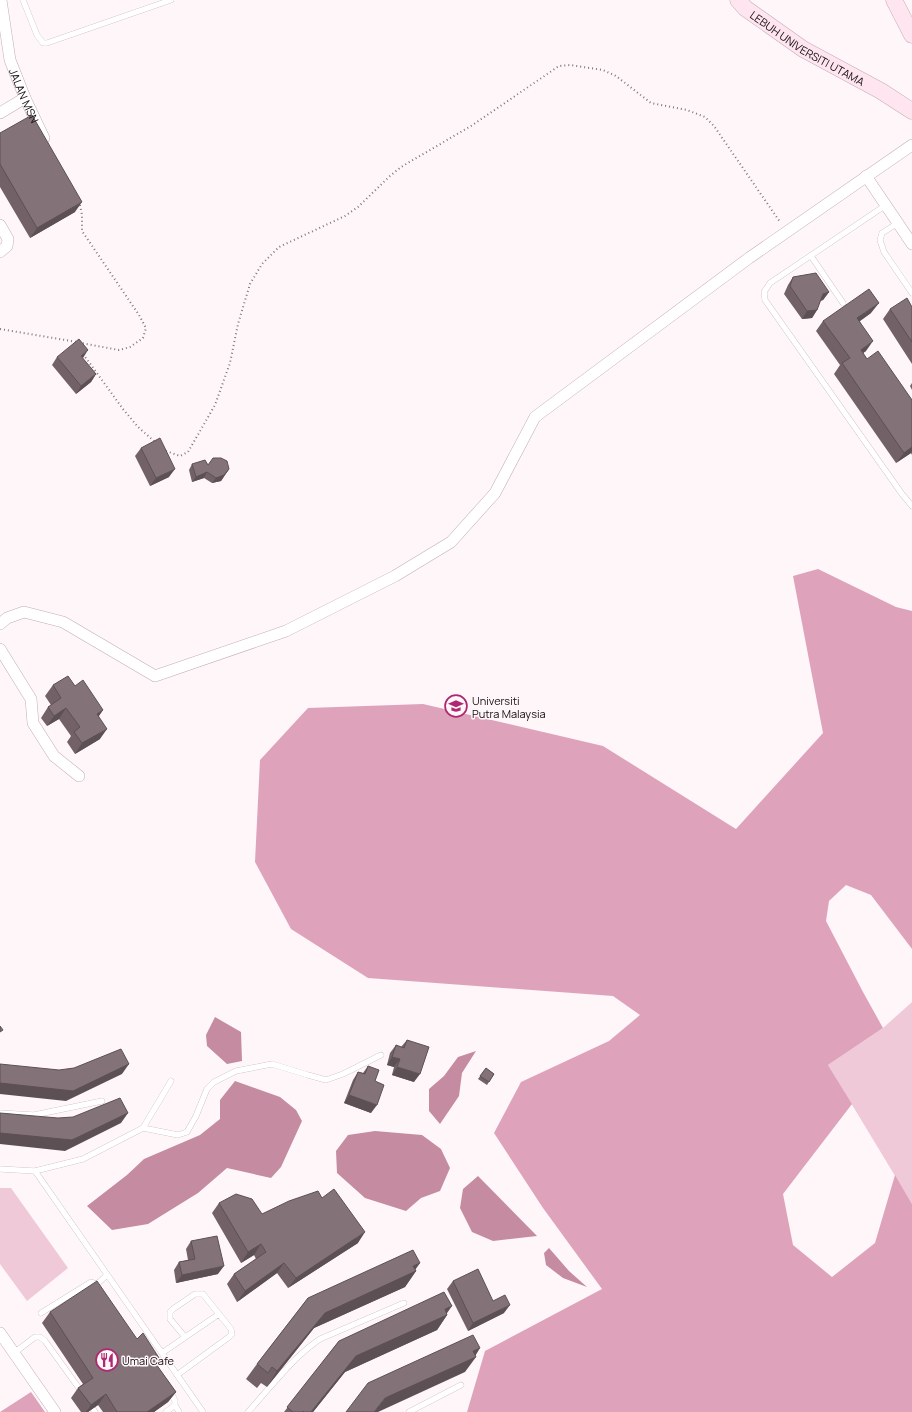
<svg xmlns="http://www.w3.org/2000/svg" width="912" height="1412" viewBox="0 0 912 1412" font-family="Manrope,sans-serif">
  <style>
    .green { fill: #f0c9d8 }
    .forest { fill: #dea3ba }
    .water { fill: #c48ba1 }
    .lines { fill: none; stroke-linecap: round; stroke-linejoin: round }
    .lane-casing { stroke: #c2aeb6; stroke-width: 6 }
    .street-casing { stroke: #c2aeb6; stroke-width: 12 }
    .secondary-casing { stroke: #c2aeb6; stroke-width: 17 }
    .path { stroke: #7f777a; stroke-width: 2; stroke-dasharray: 1 3; stroke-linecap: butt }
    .lane { stroke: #fff; stroke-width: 5.5 }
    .street { stroke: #fff; stroke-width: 11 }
    .secondary { stroke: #fee5ef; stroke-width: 16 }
    .wall { fill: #726268 }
    .shaded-wall { fill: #5c5055 }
    .building { fill: #847279; stroke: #5c5055 }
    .labels { text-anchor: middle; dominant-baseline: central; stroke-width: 3; stroke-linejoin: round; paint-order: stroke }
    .street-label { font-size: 11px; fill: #160f12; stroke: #fff6f9 }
    .poi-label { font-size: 11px; fill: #160f12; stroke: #fff6f9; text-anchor: start }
  </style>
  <rect width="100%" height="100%" fill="#fff6f9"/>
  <!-- green -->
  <path class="green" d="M912,1002v202l-84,-139 55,-37z
    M0,1188h11l57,80 -41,33 -27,-37z"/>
  <!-- forest -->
  <path class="forest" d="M818,569l78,38 16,4v338l-41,-54 -25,-10 -17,16 -3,20 37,71 20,36 -55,37 24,39 -69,90 10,51 39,32 43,-34 20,-68 17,29v208h-445l18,-61 117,-62 -59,-81 -49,-75 27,-51 88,-41 31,-26 -27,-19 -245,-18 -77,-49 -36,-67 5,-102 48,-52 115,-4 180,42 133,83 87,-96 -30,-157z
    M31,1392l14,20h-45z"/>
  <!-- water -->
  <path class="water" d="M215,1017l26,15 1,29 -15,3 -20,-18 -1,-11z
    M476,1051l-14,22 -3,23 -19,28 -11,-13v-22l15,-13 14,-19z
    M235,1081l45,16 16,13 6,11 -21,46 -10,11 -44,-10 -29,25 -50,31 -36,6 -25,-24 40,-31 17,-16 56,-24 20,-16v-19z
    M375,1131l47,4 19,14 9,19 -10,23 -19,7 -15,13 -41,-13 -28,-25 -1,-22 12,-16z
    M478,1176l59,60 -44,5 -21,-9 -12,-24 3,-19z
    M549,1248l20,23 18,16 -24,-9 -17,-13 -2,-12z"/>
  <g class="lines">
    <!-- lane casing -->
    <g class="lane-casing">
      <path id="lane" d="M23,0l14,35 6,8h4l124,-43
        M886,205l-116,78 -6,9 1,8 137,194 10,12
        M898,223l-16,10 -2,7 4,12 28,41
        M811,256l32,47
        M0,1113l34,2 68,-14
        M143,1128l35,7 9,-3 9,-16 11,-27 7,-7 22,-11 36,-7 36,11 18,5 17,-6 38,-19
        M0,1169l35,2 48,-12 60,-31 28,-47
        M35,1171l168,241
        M97,1284l10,-9
        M41,1313l50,-31 6,2 1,2
        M14,1353l21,-16h5l5,4 36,50
        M162,1353l57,-39
        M177,1375l52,-38 3,-3 -1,-5 -28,-35h-8l-22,15 -3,3v7l15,18
        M175,1405l4,7
        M93,1409l2,3
        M166,1412l9,-7v-4l-5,-11
        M248,1412c23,-25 44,-54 72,-73l84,-36
        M409,1412l52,-27"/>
    </g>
    <!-- street casing -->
    <g class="street-casing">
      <g id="street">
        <path id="s1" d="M1,0l9,60 15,38 19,40"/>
        <path d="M0,113l25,-15"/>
        <path d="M866,176l46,68"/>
        <path d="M0,225l8,14 -1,7 -7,6"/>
        <path d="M0,624l7,-6 17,-6 39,10 92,54 131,-45 109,-55 56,-34 44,-49 40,-76 214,-159 163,-113"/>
        <path d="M0,649l31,50 2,24 21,33 25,20"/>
        <path d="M0,1333l55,79"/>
      </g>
    </g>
    <!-- secondary casing -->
    <g class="secondary-casing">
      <g id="secondary">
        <path id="s2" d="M738,0l7,8 58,41 78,42 31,20"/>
        <path d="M894,0l18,35"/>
      </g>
    </g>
    <!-- path -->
    <path class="path" d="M80,205l2,10v16l57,84 7,13 -3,10 -13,9 -11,3 -38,-7
      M0,329l77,13
      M83,354l40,55 15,18 17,15
      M166,451l14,5 8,-4 27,-47 15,-42 8,-39 12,-40 12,-20 17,-17 66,-31 13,-9 32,-31 11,-9 70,-41 88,-60 11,-1 33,5 13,6 35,27 36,7 18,7 9,9 66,96"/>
    <!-- lane -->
    <use href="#lane" class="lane"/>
    <!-- street -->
    <use href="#street" class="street"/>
    <!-- secondary -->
    <use href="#secondary" class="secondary"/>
  </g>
  <!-- wall -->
  <path class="wall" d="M0,133l75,79 -45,26 -30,-51z
    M793,277l36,15 -6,8 -3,1 -3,9 -5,8 -10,1 -18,-25 4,-9z
    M912,307v57l-29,-45 7,-10z
    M871,313l-11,8 6,30 -3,2 4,6 45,41v55l-1,-2 -15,10 -62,-89 6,-9 -24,-34 7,-10z
    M57,357l25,1 14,16 -5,8 -15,12 -24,-29z
    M912,383v7l-2,-4z
    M141,448l28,29 -19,9 -15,-30z
    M192,464l16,1 21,4 -8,12 -9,2 -8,-5 -12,4 -3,-12z
    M53,685l22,1 28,24 -4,6 1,23 -25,15 -8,-12 4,-6 -12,-17 -12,7 -6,-8 7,-11 3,-2 -6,-9z
    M407,1040l7,42 -22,-7 2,-8 -7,-2 3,-12 6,-8 5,2z
    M368,1066l7,15 -4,32 -27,-10 9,-23 5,-8 5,1z
    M486,1068l8,6 -7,11 -9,-6z
    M322,1198l36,45 -70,45 -11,-15 -40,29 -10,-18 7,-10 22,-15 -2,-4 -13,8 -29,-50 7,-10 43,11z
    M191,1241l27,33 -42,9 -2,-13 5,-8 9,-2 -2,-11z
    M415,1270l1,1 -11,16 -91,41 -47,59 -6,-4 -4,5 -11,-9 11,-15 51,-66z
    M453,1281l40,20 11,12 -36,18 -21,-42z
    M50,1312l87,27 24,22 -4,5 19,26 -8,10 -14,10h-51l-5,-7 -10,7h-7l-10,-14 7,-10 5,-4 -41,-61z
    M447,1313v2l-10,15 -92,42 -32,40h-29l55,-71z"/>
  <!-- shaded-wall -->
  <path class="shaded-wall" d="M82,202l-7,10 -45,26 7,-10z
    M829,292l-6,8 -6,2 6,-8z
    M879,303l-8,10 -21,15 7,-10z
    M817,310l-5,8 -10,1 5,-8z
    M873,341l-7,10 -13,9 8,-10z
    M88,350l-5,8 -2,-2z
    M96,374l-5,8 -15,12 5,-8z
    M912,447v4l-1,2 -15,10 8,-10z
    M175,469l-6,8 -19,9 6,-8z
    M229,469l-8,12 -9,2 4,-5z
    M207,472l-3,6 -12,4 4,-5z
    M66,708l-7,11 -12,7 7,-10z
    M103,710l-8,11 2,-7z
    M107,729l-7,10 -25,15 7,-11z
    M392,1057l8,2 -6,8 -7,-2z
    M129,1064l-7,10 -56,27 -66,-7v-11z
    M397,1067l23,7 -6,8 -22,-7z
    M349,1095l28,10 -6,8 -27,-10z
    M128,1113l-7,10 -56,28 -65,-7v-11z
    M365,1232l-7,11 -70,45 8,-10z
    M261,1244l-7,11 -13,8 7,-11z
    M284,1263l-7,10 -40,29 8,-11z
    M420,1263l-7,10 3,-2 -11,16 -91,41 -47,59 10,-16 48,-58 88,-47z
    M224,1266l-6,8 -42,9 6,-8z
    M510,1305l-6,8 -36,18 5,-8z
    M452,1306l-7,10 2,-1 -10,15 -92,42 -32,40h-2l45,-56 89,-47z
    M480,1348l-6,10 2,-1 -11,15 -87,40h-4l11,-14 88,-47z
    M176,1392l-8,10 -14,10h-7z
    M106,1394l-8,11 -10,7h-2l5,-7z"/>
  <!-- building -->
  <path class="building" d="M32,115l50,87 -45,26 -37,-64v-31z
    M816,273l13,19 -6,2 -6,16 -10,1 -17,-25 3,-9z
    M869,289l10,14 -22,15 16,23 -12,9 6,9 11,-8 34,49v47l-8,6 -62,-90 8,-5 -27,-37z
    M907,298l5,9v35l-22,-33z
    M79,339l9,11 -7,6 15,18 -15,12 -24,-29z
    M160,438l15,31 -19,9 -15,-30z
    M213,458h8l6,3 2,8 -5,6 -8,3 -9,-6 -11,5 -4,-13 13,-4 3,5z
    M68,676l7,10 8,-6 20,30 -6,4 10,15 -25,14 -8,-11 6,-5 -14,-19 -12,8 -6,-9 13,-9 -8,-13z
    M0,1026l3,4 -3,2z
    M407,1040l22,7 -9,27 -23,-7 3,-8 -8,-2 4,-12 8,3z
    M121,1049l8,15 -56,27 -73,-8v-19l59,6 15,-2z
    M368,1066l11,4 -4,11 9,4 -7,20 -28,-10 9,-23 7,2z
    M486,1068l8,6 -5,8 -9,-6z
    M120,1098l8,15 -56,27 -72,-7v-20l58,5 15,-1z
    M334,1189l31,43 -69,46 -12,-15 -39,28 -11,-17 32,-22 -5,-8 -13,8 -29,-49 17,-9 16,5 10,15 27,-13 29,-10 4,7z
    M217,1236l7,30 -42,9 -3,-13 16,-3 -4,-18z
    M413,1250l7,13 -7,3 3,5 -91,42 -48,58 -5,-4 -4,6 -11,-9 51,-66z
    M478,1269l15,32 12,-6 5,10 -37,18 -20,-42z
    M97,1281l40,58 6,-6 18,28 -5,3 20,28 -29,20h-30l-11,-18 -15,11 -13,-17 15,-10 -43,-66z
    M444,1292l8,14 -7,3 2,6 -91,41 -45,56h-7l-1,-1v1h-10l-6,-5 52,-66z
    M473,1335l7,13 -7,3 3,6 -91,41 -11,14h-28l22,-29z"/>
  <!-- icons -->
  <defs>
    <g id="university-ring" transform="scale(1.15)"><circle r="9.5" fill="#fff6f9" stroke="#ae296f" stroke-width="1.5"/><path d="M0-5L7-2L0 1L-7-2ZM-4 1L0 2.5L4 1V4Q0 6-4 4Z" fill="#ae296f"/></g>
    <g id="restaurant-ring" transform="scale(1.15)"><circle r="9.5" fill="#fff6f9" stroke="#ae296f" stroke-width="1.5"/><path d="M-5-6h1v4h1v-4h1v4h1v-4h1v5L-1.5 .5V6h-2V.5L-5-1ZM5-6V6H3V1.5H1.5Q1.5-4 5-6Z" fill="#ae296f"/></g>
  </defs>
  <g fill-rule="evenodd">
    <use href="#university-ring" x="456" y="706"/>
    <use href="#restaurant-ring" x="107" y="1360"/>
  </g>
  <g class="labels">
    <!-- street labels -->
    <g class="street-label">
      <text stroke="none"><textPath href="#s2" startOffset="85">LEBUH UNIVERSITI UTAMA</textPath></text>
      <text stroke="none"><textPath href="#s1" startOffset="99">JALAN MSN</textPath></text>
    </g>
    <!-- poi labels -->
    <g class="poi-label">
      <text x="472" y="700">Universiti<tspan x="472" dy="13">Putra Malaysia</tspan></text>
      <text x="122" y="1360">Umai Cafe</text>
    </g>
  </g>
</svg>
